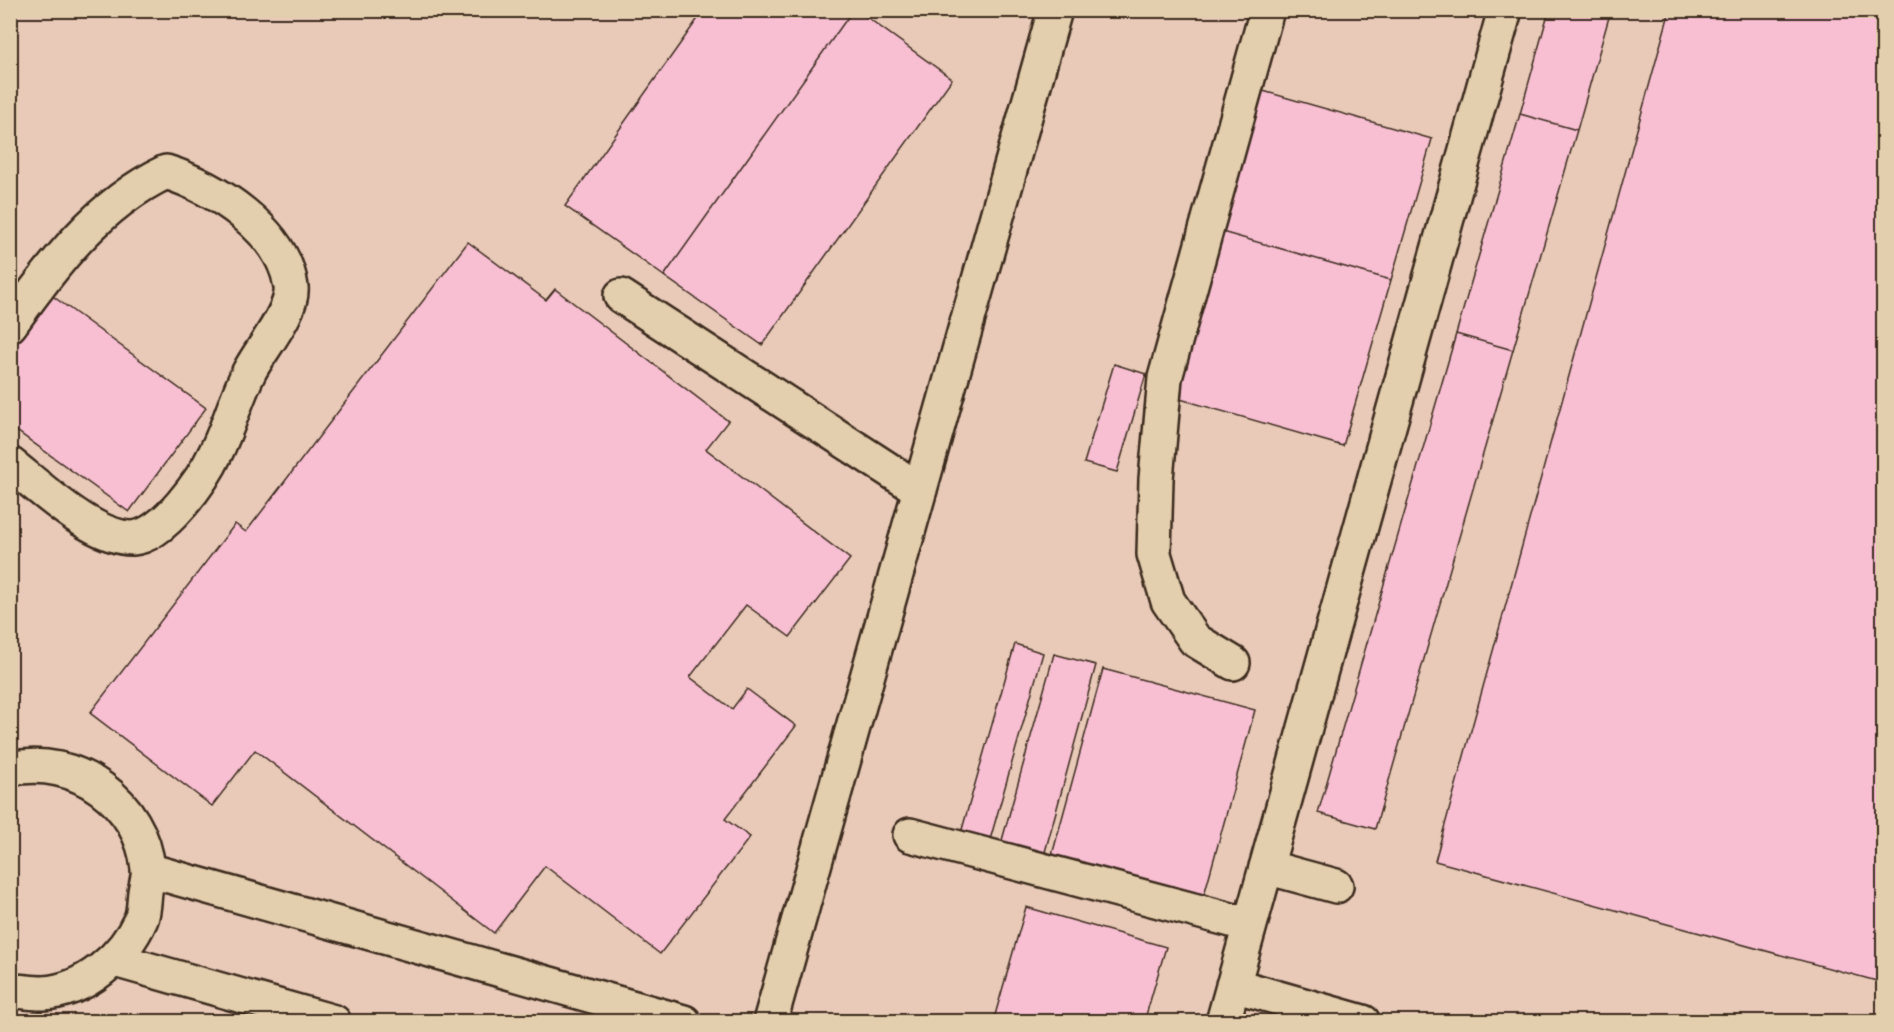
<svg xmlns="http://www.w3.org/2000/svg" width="1894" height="1032" viewBox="0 0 1894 1032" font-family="Caveat,sans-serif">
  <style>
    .built { fill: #e9cab8 }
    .building { fill: #f8bfd3; stroke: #3b2a1e; stroke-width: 1.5 }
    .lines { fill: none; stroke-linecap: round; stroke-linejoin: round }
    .minor-casing { stroke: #3b2a1e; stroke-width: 38 }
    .minor { stroke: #e3cead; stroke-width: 33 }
  </style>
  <rect width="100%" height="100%" fill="#e3cead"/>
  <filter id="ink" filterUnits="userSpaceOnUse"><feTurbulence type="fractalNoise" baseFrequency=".0167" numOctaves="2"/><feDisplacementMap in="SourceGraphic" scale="12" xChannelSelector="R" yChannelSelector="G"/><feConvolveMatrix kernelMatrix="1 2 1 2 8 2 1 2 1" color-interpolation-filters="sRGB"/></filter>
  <g filter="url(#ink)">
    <!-- built -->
    <path class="built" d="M11,11h1872v1010h-1872z"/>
    <!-- building -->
    <path class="building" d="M704,10h149l-189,266 -99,-70z
      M853,10h4l95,69 -190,266 -98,-69z
      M1549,10h62l-34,120 -57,-16z
      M1670,10h214v973l-449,-122z
      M1263,91l169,48 -41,141 -169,-48z
      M1520,114l57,16 -64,220 -57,-16z
      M1222,232l169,48 -48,166 -170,-49z
      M468,242l78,58 9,-11 173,132 -22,28 144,110 -60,78 -44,-32 -56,72 42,32 15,-20 49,37 -71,93 25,18 -90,117 -115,-88 -51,67 -239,-183 -43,56 -122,-93 145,-189 11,8z
      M47,292l159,116 -77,104 -119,-86v-85z
      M1456,334l57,16 -138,479 -57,-16z
      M1114,364l32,10 -29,98 -33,-9z
      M1015,644l28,9 -55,194 -29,-7z
      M1054,654l42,11 -54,198 -43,-12z
      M1103,669l152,41 -54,196 -152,-40z
      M1026,907l140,40 -22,75h-151z"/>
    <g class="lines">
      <!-- minor casing -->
      <g class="minor-casing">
        <path id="minor" d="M621,296l299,194
          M10,325c43,-60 88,-121 156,-153 49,15 118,59 125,115 3,24 -31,63 -42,85 -13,26 -20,54 -33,80 -12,26 -52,84 -83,86 -39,1 -92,-50 -123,-74
          M1233,663l-38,-23 -27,-39 -14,-47 2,-75 9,-101 102,-368
          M10,769c65,-15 132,33 138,100 1,7 -2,16 -3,23 -1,8 -1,20 -4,27 -17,38 -56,72 -98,74 -11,0 -22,-2 -33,-2
          M910,835l340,90
          M1266,867l70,19
          M148,870l536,152
          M115,960l219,62
          M1233,985l130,37
          M770,1022l285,-1012
          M1223,1022l282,-1012"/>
      </g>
      <!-- minor -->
      <use href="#minor" class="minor"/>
    </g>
  </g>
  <!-- margin -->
  <rect width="1894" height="1032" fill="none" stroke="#e3cead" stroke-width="36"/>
  <rect x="18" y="18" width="1858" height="996" fill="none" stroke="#3b2a1e" stroke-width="2" filter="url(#ink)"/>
</svg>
